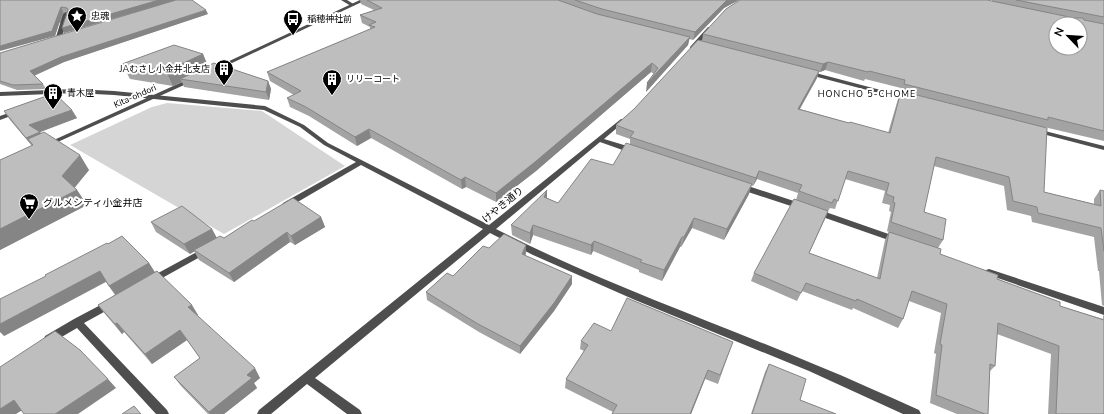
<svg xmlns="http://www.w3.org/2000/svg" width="1104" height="414" viewBox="0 0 1104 414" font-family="'Nunito Sans','Noto Sans JP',sans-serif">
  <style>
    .green { fill: #d5d5d5 }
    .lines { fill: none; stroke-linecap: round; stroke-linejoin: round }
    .river { fill: #9c9c9c; fill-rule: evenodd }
    .minor { fill: #4e4e4e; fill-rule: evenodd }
    .tertiary { fill: #4e4e4e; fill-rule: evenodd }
    .wall { fill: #a3a3a3; fill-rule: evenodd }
    .shaded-wall { fill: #858585 }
    .building { fill: #bebebe; stroke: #858585; fill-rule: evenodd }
    .labels { text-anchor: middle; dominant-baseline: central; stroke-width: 4; stroke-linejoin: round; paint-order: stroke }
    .far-poi-label { font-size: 9px; fill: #000; stroke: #fff; text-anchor: start }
    .far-neighbourhood-label { font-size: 9px; letter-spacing: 1px; fill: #000; stroke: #fff }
    .far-street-label { font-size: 9px; fill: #000; stroke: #fff }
    .poi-label { font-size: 10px; fill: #000; stroke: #fff; text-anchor: start }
    .street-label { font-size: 10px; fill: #000; stroke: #fff }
  </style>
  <rect width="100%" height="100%" fill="#fff"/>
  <!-- green -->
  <path class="green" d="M167,103l95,8 83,55 -121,68 -154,-89 82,-38z"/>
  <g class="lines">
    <!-- river -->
    <path class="river" d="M96,0h88l-4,6 -10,2 -95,12 -75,14v-18z"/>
    <!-- minor -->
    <path class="minor" d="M341,0h6l8,5 -4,1z
      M66,12l3,2 -7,23 -5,1 -1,-1 7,-23z
      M708,27l5,1 -19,21h-4v-2z
      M808,71l103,27 1,1 -3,2 -103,-27 -1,-1z
      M75,89l39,2 151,15 39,19 24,18 161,82 132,-106h4v2l-21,18 33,10 1,2 -1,2h-6l-31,-11 -104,87c103,53 213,91 320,136 35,14 69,30 103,45l2,4h-18l-94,-43 -174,-71 -102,-45 -43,-22 -175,145 45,32 2,4h-15l-40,-30 -36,30h-14l2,-4 224,-181 -122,-64 -72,42h-6l-1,-2 1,-2 73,-41 -32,-17 -24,-18 -36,-17 -150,-15 -39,-2 -75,3v-4z
      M17,110l3,2 -1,1 -19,7v-4z
      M1037,129l67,17v4l-69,-18 -1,-1 1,-1z
      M739,185h6l61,20 1,2 -1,2h-6l-61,-20 -1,-2z
      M817,209l83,29 1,2 -1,2h-6l-80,-28 -1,-2 1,-2z
      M206,247l3,1 1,2 -1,2 -54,30h-6l-2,-2 2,-2z
      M989,269l115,38v8l-118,-41 -1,-2 1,-2z
      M110,300l3,1 2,3 -2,3 -29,16 83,87 2,4h-13l-79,-86 -24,14 -4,1 -4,-1 -1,-3 1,-3 29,-17z"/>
    <!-- tertiary -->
    <path class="tertiary" d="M360,0h6l-151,71 -2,1 -3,-2z
      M191,78l3,2 -1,1 -142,64h-4l-2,-1z"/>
  </g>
  <!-- wall -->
  <path class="wall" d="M0,0h176l-112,33 3,-21h-4l-8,24z
    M360,0h379l-15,8 -31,32 -4,-1 -1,6 -42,47 8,-18 -3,-2 -115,99 -40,31 -30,-15 -4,2 -91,-51 -14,8 -48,-30 -19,-9 -3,-9 7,-3 -24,-14 -3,-9 103,-43v-2l-8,-4 -2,-8 14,-5 -13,-6z
    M992,0h112v141l-60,-14v65l50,12v-5l6,-9 4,1v115l-2,-1 -3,-34h-1l-4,-34 -62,-15 -1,-6 -24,-6 -3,-24 -70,-20 -10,46 19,28 -5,8 2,6 120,52 43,13v-3l1,-1v99h-56l3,-60 -54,-20 -2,32 -5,5 -2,43h-31l-27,-11 6,-49 -2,-1 7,-40 -32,-12 -6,18 -5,9 -45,-20 -1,2 -50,-19 -5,10 -46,-20 3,-8 42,-73 2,-7 -41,-14 -4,7 -2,-1 -2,9 -25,46 -32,-12 -11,19h-1l-18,34 -23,-9v-2l-46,-19 -2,4 -58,-20 -3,9 -18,-9 -1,-10 36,-27 11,5 55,-38 17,-21v-5l-14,-5v-9l18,-16 68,-68 1,-7 289,-33zM825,70l39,11 1,-2 36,9 -1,5h1l-3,6 -10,34 -39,-10 -49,-14 17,-31 2,-6h1zM845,179l40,12 -3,12 8,2 -1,6 2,1 -4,19 2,1 -4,8 -8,38 -68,-25 19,-42 2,-3 5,1z
    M208,14l-144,48 -30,14 9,8 3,5 -29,1 -17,-6v-31z
    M203,54l5,12 60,15 3,8 -2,11 -85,-13 -2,-5 -9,4 -43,-7 -8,-15z
    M53,92l24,26 -37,14 49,38 -15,18 3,2 10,15 -87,45v-90l32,-14 -22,-26 -6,-9 46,-16 -1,-2z
    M321,217l4,10 -30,18 -5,-3 -56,40 -35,-22 -5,-9 -4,3 -34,-22 -5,-10 61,7 4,9h8l30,-17z
    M108,244l41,19 6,9 43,43h-1l63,63 -6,5 3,5 -33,26h-16l-27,-28 -7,-9 26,-19 -13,-18 -35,24 -28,-32 -2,2 -17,-20 -7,-9 17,-10 -9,-13 -102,54 42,-60z
    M526,245v8l-1,3 47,20v8l-18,27 -34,43 -41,-22 -52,-32 -1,-8 27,-16 36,-28z
    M611,331l119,19 -12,34 -13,-5 -14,35h-79l1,-2 -48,-24 1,-9 18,-28 -4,-2 1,-8z
    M769,364l31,36 36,14h-85l14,-42z"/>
  <!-- shaded-wall -->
  <path class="shaded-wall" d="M159,0h17l-112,33 -2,-5z
    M727,0h12l-15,8 -31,32 2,-8z
    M61,7l2,5 -8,24 -55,15v-5z
    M206,10l2,4 -144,48 -31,14 -3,-5 31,-14z
    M690,37l-2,8 -42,47 1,-9z
    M203,54l6,15 -29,10 2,3 -9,4 -7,-15z
    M828,62l-3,8 -5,2 3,-8z
    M652,63l-1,9 -115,99 -40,31v-9z
    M819,71l-2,7 -22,39 3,-8z
    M268,81l3,8 -2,11 -3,-8z
    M72,110l5,8 -42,16 -6,-9z
    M369,129l2,9 -14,8 -2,-9z
    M40,132l6,9 -18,-2 5,8 -7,-9z
    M80,155l9,15 -17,21 -10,-15z
    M759,171l-2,8 -4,7 3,-8z
    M465,177l1,10 -4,2 -1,-9z
    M752,184l-3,10 -25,46 3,-11z
    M77,190l10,15 -87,45v-21z
    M547,190v10l-3,-3z
    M828,211l-3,8 -20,43 4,-9z
    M321,217l4,10 -30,18 -4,-9z
    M694,218l-2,10 -11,19 3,-10z
    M533,225v10l-3,9v-11z
    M212,229l5,9 -27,16 -6,-10z
    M287,232l3,10 -56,40 -5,-9z
    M682,237l-2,10 -18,34 2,-11z
    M594,241l-1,10 -2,4v-10z
    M526,245v8l-3,9 -1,-8z
    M149,263l6,10 -39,22 -7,-9z
    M100,271l7,10 -103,55 -4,-4v-8z
    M572,276v8l-18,27 -34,43v-8z
    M192,305l6,10 -4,2 -6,-10z
    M117,323l7,9 -2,2 -7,-10z
    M180,330l7,10 -35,24 -7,-10z
    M255,368l5,10 -6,5 3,5 -33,26h-14l-1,-2 38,-37z
    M708,370l-3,9 -14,35h-1z
    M108,379l8,9 -38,26h-23z
    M14,400l10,9 -8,5h-16v-5z"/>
  <!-- building -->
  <path class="building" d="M0,0h159l-97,28 6,-18 -1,-2 -6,-1 -9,24 -52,15z
    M176,0h16l14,10 -145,47 -31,14 13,13 -30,1 -13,-4v-28z
    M367,0h191l39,14 93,23 -43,46 11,-15 -6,-5 -117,99 -39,31 -31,-16 -4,3 -92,-51 -14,8 -49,-30 -19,-9 14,-7 -34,-19 108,-45 -6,-2 7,-3 -16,-7 22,-7z
    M575,0h152l-32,32 -93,-23z
    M740,0h247l87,18h9l1,2 20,4v107l-56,-14v3l-144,-36 1,-4 -36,-9 -1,1 -40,-10 -5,2 -120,-30 23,-25zM1056,24h24v24h-24z
    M1016,0h88v17z
    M698,40l121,31 -21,38 51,14 1,-1 40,11 11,-42 146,37 -3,64 57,14 -1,-16 4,1v60l-3,-23 -63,-15 -1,-6 -24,-6 -4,-24 -73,-20 -12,55 22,7 -3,21 -52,-18 4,-19 -2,-1 1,-5 -8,-3 3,-11 -41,-12 -10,30 -4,-2 -2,4 -33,-12 3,-6 -43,-14 -3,7 -126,-41 4,-5 -18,-7 18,-16z
    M174,45l29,9 -37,17 -44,-7z
    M214,63l54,18 -2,11 -86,-13z
    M53,92l19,18 -43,15 11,7 -14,6 -22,-27 48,-17 -3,-1z
    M44,132l36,23 -18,21 15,14 -77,39v-69l33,-15 -5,-6z
    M626,143l126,41 -25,45 -33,-11 -10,19h-2l-18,33 -24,-8 2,-2 -48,-19 -3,4 -58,-20 -3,8 -19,-8 36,-35 -3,7 14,6 33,-44 22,6z
    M293,198l28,19 -30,19 -4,-4 -58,41 -35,-23 26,-14 4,2 28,-18 2,1z
    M794,199l34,12 -19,42 71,26 9,-47 52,17 -1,5 58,21 -1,4 63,23v4l44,14v94h-48l3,-68 -61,-23 -3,43 -5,-2 -2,50h-3l-49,-19 6,-50 -2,-1 7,-40 -35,-13 -9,28 -46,-20 -1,2 -50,-18 -5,10 -47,-20z
    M182,206l30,23 -28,15 -33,-22z
    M504,234l22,11 -4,9 50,22 -18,27 -34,43 -42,-22 -52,-32 21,-19 6,3 30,-30 6,2z
    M122,236l27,27 -40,23 -9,-15 -100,53v-25l46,-23 -1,-1 62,-32 1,1z
    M157,271l35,34 -4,2 67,61 -8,7 5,3 -43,34 -35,-35 26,-19 -20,-28 -35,24 -28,-31 -2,1 -17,-19z
    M627,298l106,44 -13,33 -12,-5 -18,44h-78l5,-9 -51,-26 22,-34 -7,-4 13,-18 17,8z
    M55,331l25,19 28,29 -53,35h-31l-10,-14 -14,9v-42z
    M769,364l37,15 -6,21 36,14h-84z
    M134,406l7,8h-19z"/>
  <!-- icons -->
  <defs>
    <g id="sight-pin" transform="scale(1)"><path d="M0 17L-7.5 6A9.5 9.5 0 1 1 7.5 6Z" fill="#000" stroke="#fff"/><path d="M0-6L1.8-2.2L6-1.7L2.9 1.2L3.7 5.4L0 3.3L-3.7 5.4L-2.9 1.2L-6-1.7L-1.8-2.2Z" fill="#fff"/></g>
    <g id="bus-pin" transform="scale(1)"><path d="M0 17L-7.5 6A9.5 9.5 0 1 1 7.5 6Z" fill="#000" stroke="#fff"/><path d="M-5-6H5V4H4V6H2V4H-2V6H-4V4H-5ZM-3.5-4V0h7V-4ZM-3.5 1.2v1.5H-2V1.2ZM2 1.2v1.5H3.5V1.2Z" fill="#fff"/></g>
    <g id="building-pin" transform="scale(1)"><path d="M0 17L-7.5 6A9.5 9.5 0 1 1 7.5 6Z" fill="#000" stroke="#fff"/><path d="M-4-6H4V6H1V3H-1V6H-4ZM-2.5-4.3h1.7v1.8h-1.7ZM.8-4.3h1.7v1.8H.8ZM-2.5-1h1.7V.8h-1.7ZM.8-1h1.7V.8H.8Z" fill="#fff"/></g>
    <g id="supermarket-pin" transform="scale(1)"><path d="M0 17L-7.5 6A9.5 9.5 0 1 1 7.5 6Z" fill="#000" stroke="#fff"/><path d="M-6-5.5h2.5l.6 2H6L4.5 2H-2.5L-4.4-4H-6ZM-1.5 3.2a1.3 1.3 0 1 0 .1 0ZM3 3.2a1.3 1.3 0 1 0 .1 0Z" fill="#fff"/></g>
  </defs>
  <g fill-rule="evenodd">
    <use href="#sight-pin" x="77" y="16"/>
    <use href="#bus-pin" x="293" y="19"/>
    <use href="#building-pin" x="224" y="69"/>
    <use href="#building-pin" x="332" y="79"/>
    <use href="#building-pin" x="53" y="93"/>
    <use href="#supermarket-pin" x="29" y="203"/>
  </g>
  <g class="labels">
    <!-- far-poi labels -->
    <g class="far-poi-label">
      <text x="91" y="16">忠魂</text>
      <text x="307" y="19">稲穂神社前</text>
      <text x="210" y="69" text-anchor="end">JAむさし小金井北支店</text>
      <text x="346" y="79">リリーコート</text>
      <text x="67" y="93">青木屋</text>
    </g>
    <!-- far-neighbourhood labels -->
    <g class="far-neighbourhood-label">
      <text x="867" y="94">HONCHO 5-CHOME</text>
    </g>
    <!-- far-street labels -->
    <g class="far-street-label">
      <text transform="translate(135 96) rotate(-24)">Kita-ohdori</text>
    </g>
    <!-- poi labels -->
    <g class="poi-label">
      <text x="43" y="203">グルメシティ小金井店</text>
    </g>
    <!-- street labels -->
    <g class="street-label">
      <text transform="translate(503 205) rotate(-40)">けやき通り</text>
    </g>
  </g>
  <!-- north arrow -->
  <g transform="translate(1068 36) rotate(295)"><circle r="19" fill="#ffffff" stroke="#999999"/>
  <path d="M0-3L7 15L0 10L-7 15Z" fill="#000000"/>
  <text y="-6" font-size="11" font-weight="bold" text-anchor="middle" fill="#000000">N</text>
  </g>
</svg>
